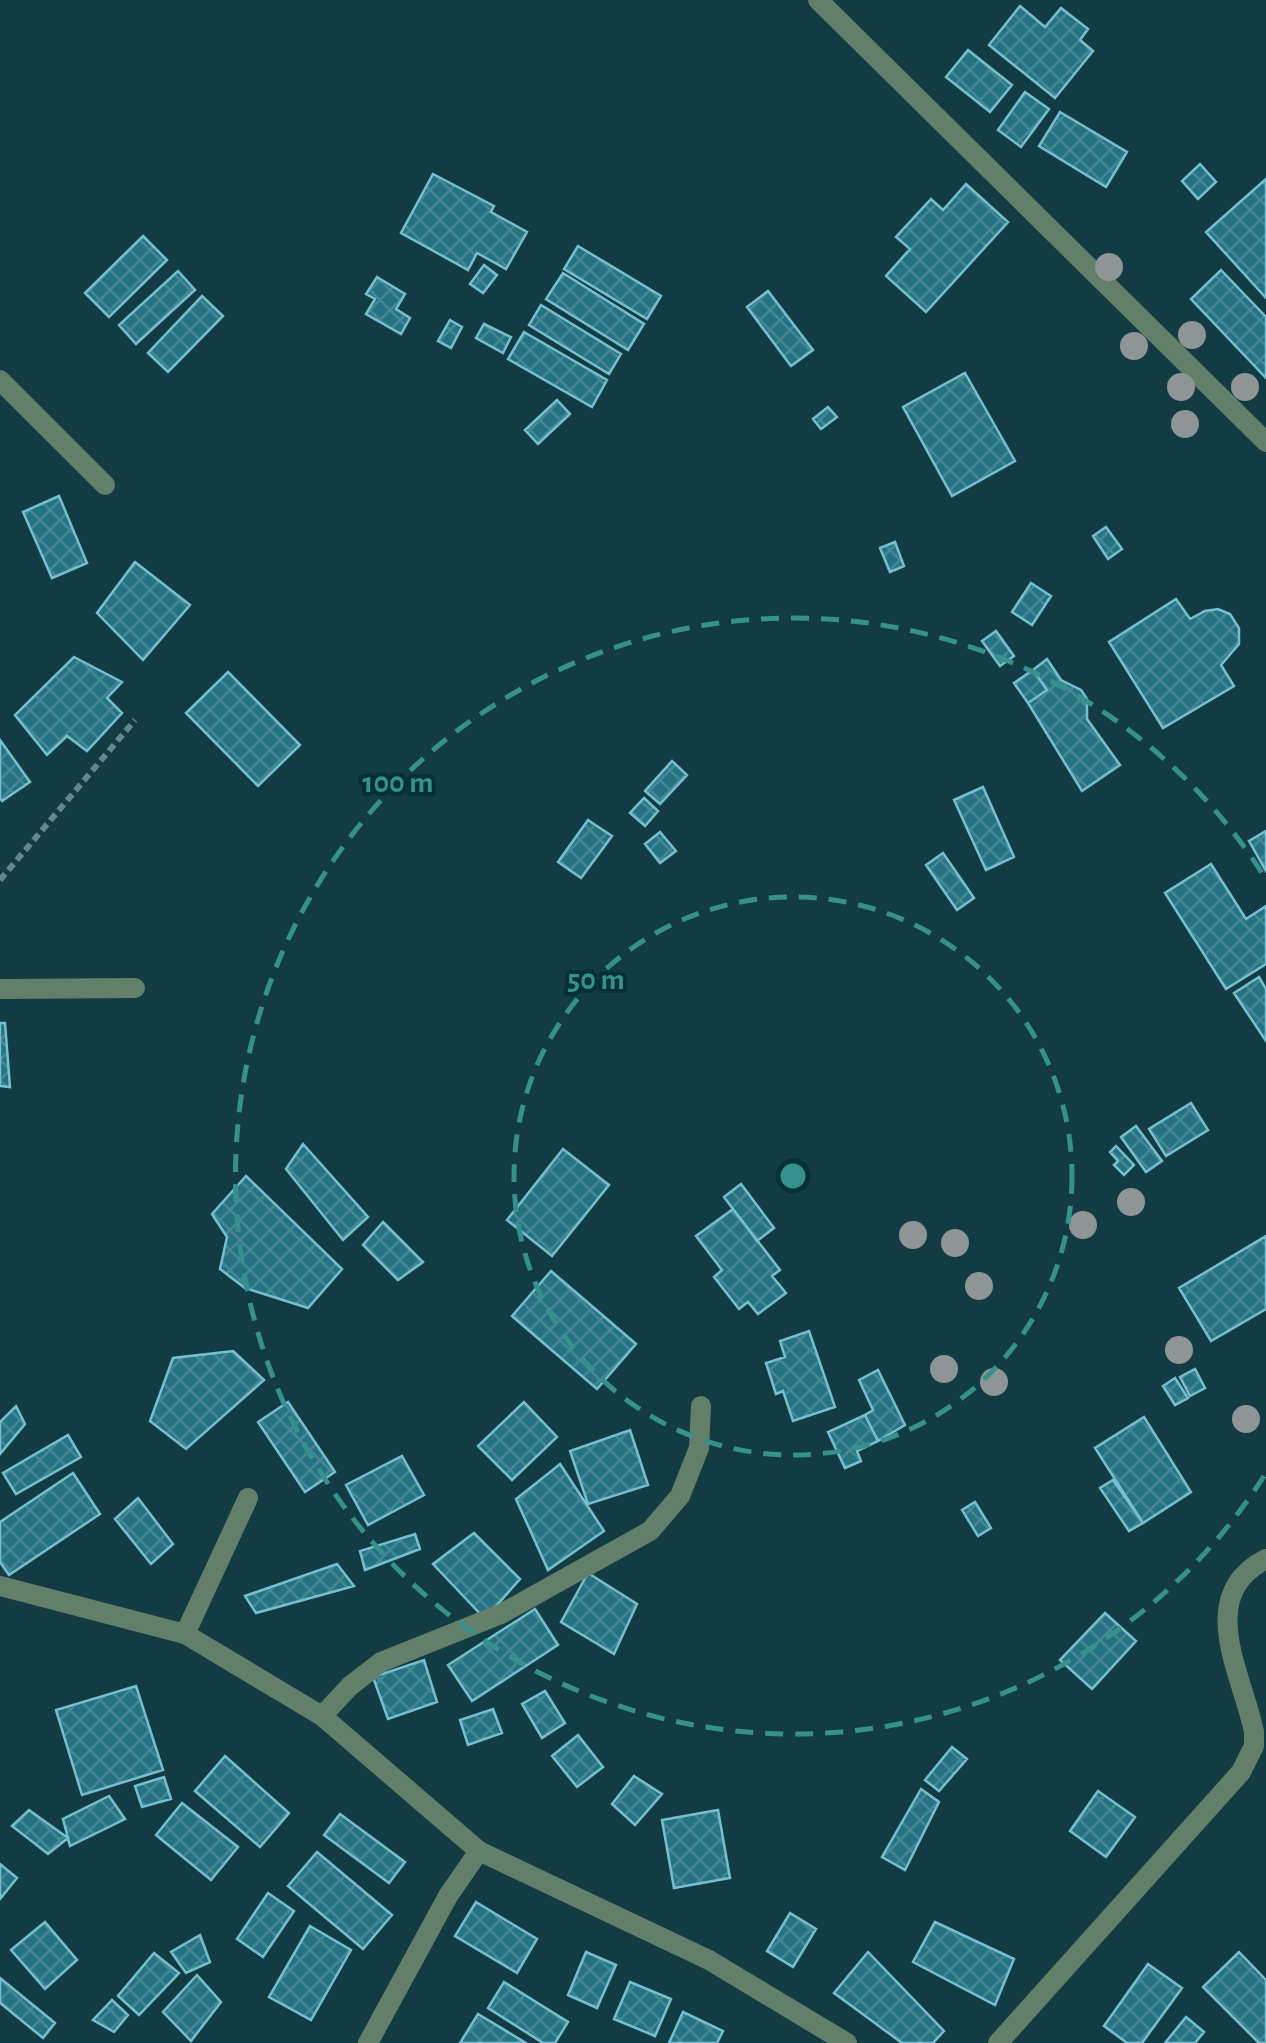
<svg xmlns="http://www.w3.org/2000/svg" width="1266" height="2043" viewBox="0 0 1266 2043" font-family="'Alegreya Sans',sans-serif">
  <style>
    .building { fill: url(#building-cross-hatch); stroke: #76bfcf; stroke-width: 2.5 }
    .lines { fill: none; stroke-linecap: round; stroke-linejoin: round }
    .path { stroke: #61878f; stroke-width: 6; stroke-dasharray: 8 5; stroke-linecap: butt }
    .minor { stroke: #627f6a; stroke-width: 20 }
    .tertiary { stroke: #627f6a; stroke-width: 20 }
    .tree { fill: #8f9596 }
    .ring { fill: none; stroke: #36908b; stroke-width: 5; stroke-dasharray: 18 12 }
    .centre { fill: #36908b; stroke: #063038; stroke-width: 5 }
    .ring-label { font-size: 30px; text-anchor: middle; font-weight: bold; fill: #36908b; stroke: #063038; stroke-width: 8; stroke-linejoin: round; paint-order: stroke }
  </style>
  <defs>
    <pattern id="building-cross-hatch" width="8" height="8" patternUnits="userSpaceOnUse" patternTransform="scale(2.5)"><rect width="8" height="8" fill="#267282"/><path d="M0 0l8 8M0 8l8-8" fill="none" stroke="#458795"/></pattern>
  </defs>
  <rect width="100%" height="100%" fill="#133b43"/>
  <!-- building -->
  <path class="building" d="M1020,6l25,21 16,-19 27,21 -8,11 13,11 -38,47 -66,-53z
    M968,50l44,35 -22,27 -44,-35z
    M1025,92l24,17 -28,38 -23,-17z
    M1060,112l67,40 -21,35 -67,-41z
    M1200,164l16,18 -18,17 -16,-18z
    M433,174l61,32 -3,6 36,20 -21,37 -29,-16 -9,17 -67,-37z
    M1266,179v119l-60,-66z
    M966,184l42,38 -82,90 -40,-36 24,-27 -14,-12 35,-38 12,11z
    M143,236l24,24 -58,57 -24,-24z
    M578,246l83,50 -14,23 -83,-50z
    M484,265l13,10 -14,18 -13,-9z
    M1221,270l45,47v61l-75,-79z
    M178,271l17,19 -59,54 -17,-19z
    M563,273l81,51 -16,26 -82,-51z
    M377,277l28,17 -9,15 14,9 -9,16 -35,-20 9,-15 -9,-5z
    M768,291l45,59 -22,16 -44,-59z
    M202,296l21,20 -55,56 -20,-19z
    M541,305l80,49 -12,20 -80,-49z
    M450,320l12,7 -11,21 -13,-7z
    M484,324l27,13 -8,16 -27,-15z
    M524,332l83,48 -15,27 -84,-48z
    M965,373l50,88 -63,35 -49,-89z
    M557,400l13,14 -32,30 -13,-14z
    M828,407l9,10 -16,12 -8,-10z
    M59,496l28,67 -35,15 -29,-66z
    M1106,527l16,22 -14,10 -15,-23z
    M895,542l9,24 -14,6 -10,-24z
    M135,562l55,43 -47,55 -46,-47z
    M1031,583l20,13 -19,29 -20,-13z
    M1176,599l14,20 15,-8 13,-2 12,5 9,14v16l-18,21 13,21 -71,42 -54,-86z
    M996,631l18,25 -14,10 -18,-25z
    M74,657l48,25 -15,16 15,15 -35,38 -20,-15 -20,19 -32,-40z
    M1047,659l14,21 20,10 6,9v20l33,46 -38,26 -54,-88 19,-13 -14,-20z
    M1033,670l14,20 -19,13 -14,-20z
    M228,672l72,73 -42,41 -72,-73z
    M0,740l30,42 -28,19 -2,-3z
    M672,761l15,14 -27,29 -15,-13z
    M983,787l31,70 -28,13 -32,-70z
    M644,798l14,13 -13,15 -15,-13z
    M588,820l24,16 -31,42 -23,-16z
    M1266,831v40l-17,-30z
    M660,832l16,19 -16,12 -15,-19z
    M943,853l31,45 -17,12 -31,-45z
    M1211,864l35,55 20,-13v58l-40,25 -61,-96z
    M1259,977l7,12v52l-32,-48z
    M0,1023h5l5,64 -10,-1z
    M1191,1103l17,27 -42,26 -17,-27z
    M1136,1126l26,35 -16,11 -25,-35z
    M303,1144l65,73 -25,23 -57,-71z
    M1116,1146l18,19 -10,10 -10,-10 4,-4 -8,-9z
    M563,1149l46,36 -57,71 -45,-36z
    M246,1176l96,93 -34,39 -63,-20 -25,-19 7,-32 -15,-23z
    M741,1184l33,44 -17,13 -33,-44z
    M733,1209l47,61 -8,6 14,17 -28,21 -10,-12 -9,7 -25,-32 8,-7 -26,-34z
    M383,1222l40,40 -25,18 -35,-35z
    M1266,1236v73l-55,32 -32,-53z
    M551,1271l85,73 -39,45 -85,-73z
    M809,1331l26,76 -42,14 -10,-30 -7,3 -10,-31 19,-6 -5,-16z
    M233,1351l31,29 -78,69 -36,-28 23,-63z
    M1195,1369l10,19 -15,8 -10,-19z
    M878,1370l27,55 -27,16 -13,-26 8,-5 -14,-30z
    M1175,1378l13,20 -13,7 -12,-19z
    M288,1402l47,70 -30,20 -47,-70z
    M524,1402l33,35 -45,43 -34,-34z
    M16,1406l9,18 -25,30v-32z
    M865,1415l13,26 -21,10 4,10 -16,7 -17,-36z
    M1144,1417l47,75 -48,31 -48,-75z
    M630,1430l18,55 -60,19 -18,-53z
    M68,1435l13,22 -65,37 -13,-21z
    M402,1456l22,39 -56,30 -22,-40z
    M560,1464l44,67 -56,39 -32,-71z
    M73,1473l27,41 -91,61 -9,-13v-40z
    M1113,1480l30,43 -14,8 -29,-43z
    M138,1498l35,46 -22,20 -36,-45z
    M975,1502l16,26 -13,8 -16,-26z
    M474,1533l46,46 -35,40 -52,-55z
    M415,1534l5,15 -55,21 -5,-19z
    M337,1564l17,22 -98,27 -11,-17z
    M588,1573l49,31 -23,50 -53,-32z
    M535,1609l23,36 -86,56 -24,-36z
    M1105,1613l31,28 -44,48 -32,-29z
    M424,1660l13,42 -49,17 -15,-42z
    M136,1686l27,84 -81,25 -26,-85z
    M545,1691l20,32 -23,15 -20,-34z
    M493,1709l9,24 -34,12 -8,-25z
    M578,1735l25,32 -26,20 -25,-31z
    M952,1747l15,12 -28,32 -14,-11z
    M225,1756l64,57 -29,34 -65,-56z
    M634,1776l28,18 -27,31 -23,-21z
    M164,1777l7,22 -29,8 -7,-21z
    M921,1789l18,13 -34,68 -23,-13z
    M1098,1791l37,26 -29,40 -36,-26z
    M109,1796l16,23 -55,27 -7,-27z
    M182,1803l56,44 -27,33 -55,-45z
    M29,1810l39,28 -20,16 -36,-28z
    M718,1810l12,68 -56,10 -12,-68z
    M340,1814l65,48 -16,21 -65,-48z
    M317,1852l75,63 -29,34 -75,-63z
    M0,1864l17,14 -17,21z
    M268,1893l26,18 -31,46 -26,-18z
    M476,1902l61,37 -20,34 -62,-37z
    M790,1913l26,16 -23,38 -26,-16z
    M45,1922l32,38 -32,29 -34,-39z
    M935,1922l79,37 -19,46 -82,-43z
    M310,1926l41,24 -40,70 -42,-23z
    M200,1935l10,27 -24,11 -15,-21z
    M586,1952l30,13 -19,43 -29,-13z
    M868,1952l76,79 -11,12h-31l-68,-50z
    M1239,1952l27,28v63h-7l-56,-56z
    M154,1953l25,20 -40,42 -21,-19z
    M1148,1964l34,24 -40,55h-15l-23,-17z
    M197,1975l24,27 -30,39 -28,-29z
    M0,1978l55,45 -12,15 -43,-35z
    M504,1982l64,40 -13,21h-12l-55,-35z
    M630,1982l41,17 -16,37 -41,-17z
    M112,2000l16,15 -14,17 -21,-12z
    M683,2012l40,19 -6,12h-48z
    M478,2014l48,29h-66z
    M1186,2017l18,15 -9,11h-30z"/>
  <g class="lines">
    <!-- path -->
    <path class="path" d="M0,880l135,-160"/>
    <!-- minor -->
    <path class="minor" d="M818,0l448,442
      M0,380l105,105
      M0,989l135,-1
      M185,1634l63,-136
      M322,1716l28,-30 31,-24 120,-48 149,-83 30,-35 19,-48 2,-42
      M368,2043l80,-147 31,-45
      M998,2043l243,-271 13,-26v-14c-11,-57 -60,-136 12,-173"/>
    <!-- tertiary -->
    <path class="tertiary" d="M0,1586l185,48 137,82 157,135 230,109 138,83"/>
  </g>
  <!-- trees -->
  <g class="tree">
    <circle cx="1109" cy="267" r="14"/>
    <circle cx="1192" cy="335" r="14"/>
    <circle cx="1134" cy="346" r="14"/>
    <circle cx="1181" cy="387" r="14"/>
    <circle cx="1245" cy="387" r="14"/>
    <circle cx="1185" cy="424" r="14"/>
    <circle cx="1131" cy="1202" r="14"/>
    <circle cx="1083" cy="1225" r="14"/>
    <circle cx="913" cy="1235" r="14"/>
    <circle cx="955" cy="1243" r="14"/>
    <circle cx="979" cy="1286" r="14"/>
    <circle cx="1179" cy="1350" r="14"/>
    <circle cx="944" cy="1369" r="14"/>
    <circle cx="994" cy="1382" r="14"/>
    <circle cx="1246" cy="1419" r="14"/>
  </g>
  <!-- distance rings -->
  <g class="ring">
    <circle cx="793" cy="1176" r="279"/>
    <path d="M1264 1476A558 558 0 1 1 1264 876"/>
  </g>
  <circle cx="793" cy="1176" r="15" class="centre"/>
  <g class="ring-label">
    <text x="398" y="792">100 m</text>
    <text x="596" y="989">50 m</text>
  </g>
</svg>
